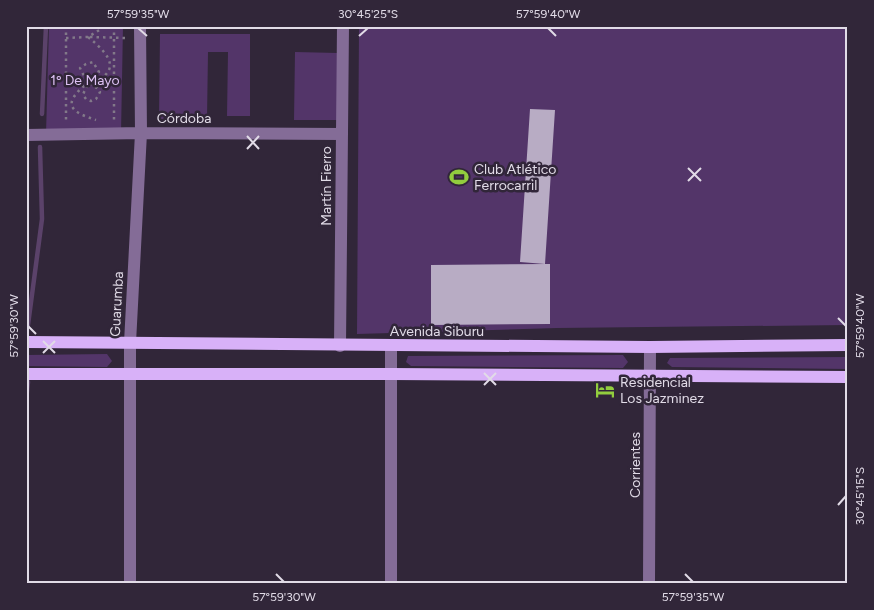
<svg xmlns="http://www.w3.org/2000/svg" width="874" height="610" viewBox="0 0 874 610" font-family="Figtree,sans-serif">
  <style>
    .green { fill: #533569 }
    .lines { fill: none; stroke-linecap: round; stroke-linejoin: round }
    .stream { stroke: #5b426a; stroke-width: 4.5 }
    .building { fill: #b8acc4 }
    .path { stroke: #827989; stroke-width: 2.5; stroke-dasharray: 2.5 4; stroke-linecap: butt }
    .minor { stroke: #846c97; stroke-width: 12 }
    .major { stroke: #d8b1f8; stroke-width: 12 }
    .ticks { fill: none; stroke: #e1dbe7; stroke-width: 2 }
    .labels { text-anchor: middle; dominant-baseline: central; stroke-width: 5; stroke-linejoin: round; paint-order: stroke }
    .park-label { font-size: 14px; fill: #dcc0f3; stroke: #312639 }
    .street-label { font-size: 14px; fill: #e1dbe7; stroke: #312639 }
    .poi-label { font-size: 14px; fill: #e1dbe7; stroke: #312639; text-anchor: start }
    .neatline { fill: none; stroke: #e1dbe7; stroke-width: 2 }
    .ticks-label { font-size: 12px; text-anchor: middle; fill: #e1dbe7 }
  </style>
  <rect width="100%" height="100%" fill="#312639"/>
  <!-- green -->
  <path class="green" d="M49,26h74l-2,108h-75z
    M359,26h489v299l-291,3 -200,6z
    M160,34h90v82h-23l1,-64h-20l-1,67h-48z
    M295,52l43,1 -1,67h-43z
    M107,354l5,7 -5,6 -81,-1v-11z
    M623,355l5,7 -5,6 -212,-2 -5,-4 2,-6z
    M848,357v12l-176,-2 -5,-4 3,-5z"/>
  <g class="lines">
    <!-- stream -->
    <path class="stream" d="M42,114l4,-88
      M28,325l14,-106 -2,-72
      M26,401l2,-19"/>
  </g>
  <!-- building -->
  <path class="building" d="M26,55h2l1,74h-3z
    M530,109l25,1 -10,154 -25,-2z
    M550,264v60l-119,1v-60z"/>
  <g class="lines">
    <!-- path -->
    <path class="path" d="M66,26v95h1
      M114,26v94
      M88,37c25,20 34,36 -2,48 -4,2 -7,5 -9,8 -16,17 8,23 19,27
      M90,37l37,1
      M66,38l22,-1 13,-8 2,-3
      M90,83c3,4 7,3 10,9l-4,7 -5,2 -5,-2 -3,-4c3,-10 10,-15 16,-23l-6,-10 -7,2 -6,4 4,8 6,7"/>
    <!-- minor -->
    <path class="minor" d="M26,135l115,-2 201,1
      M340,346l3,-320
      M391,346v238
      M130,584v-241l11,-210 -1,-107
      M649,584l1,-237"/>
    <!-- major -->
    <path class="major" d="M26,342l624,5 198,-2
      M26,374h365l457,3"/>
  </g>
  <!-- ticks -->
  <path class="ticks" d="M138,28l9,8M548,28l8,8M359,36l9,-8M247,136l12,13M247,149l12,-13M688,168l13,13M688,181l13,-13M838,318l8,8M28,326l8,8M43,341l12,12M43,353l12,-12M484,373l12,12M484,385l12,-12M838,505l8,-9M276,574l8,8M685,574l8,8"/>
  <!-- icons -->
  <defs>
    <g id="stadium-bare" transform="scale(1.5)"><path d="M0-5a6.5 5 0 1 0 0 10a6.5 5 0 1 0 0-10ZM-3.5-1.8h7v3.6h-7Z" fill="#92cd3e" stroke="#312639" stroke-width="2.5" paint-order="stroke"/></g>
    <g id="hotel-bare" transform="scale(1.5)"><path d="M-6-4.5h1.5V1H6V5H4.5V3h-9V5H-6ZM-4 0a1.8 1.8 0 1 1 3.6 0ZM.5 0V-2.5h3Q6-2.5 6 0Z" fill="#92cd3e" stroke="#312639" stroke-width="2.5" paint-order="stroke"/></g>
  </defs>
  <g fill-rule="evenodd">
    <use href="#stadium-bare" x="459" y="177"/>
    <use href="#hotel-bare" x="605" y="390"/>
  </g>
  <g class="labels">
    <!-- park labels -->
    <g class="park-label">
      <text x="85" y="80">1º De Mayo</text>
    </g>
    <!-- street labels -->
    <g class="street-label">
      <text x="184" y="118">Córdoba</text>
      <text transform="translate(326 186) rotate(-90)">Martín Fierro</text>
      <text transform="translate(117 304) rotate(-87)">Guarumba</text>
      <text x="437" y="331">Avenida Siburu</text>
      <text transform="translate(635 465) rotate(-90)">Corrientes</text>
    </g>
    <!-- poi labels -->
    <g class="poi-label">
      <text x="474" y="169">Club Atlético<tspan x="474" dy="16">Ferrocarril</tspan></text>
      <text x="620" y="382">Residencial<tspan x="620" dy="16">Los Jazminez</tspan></text>
    </g>
  </g>
  <!-- border -->
  <rect width="874" height="610" fill="none" stroke="#312639" stroke-width="55"/>
  <rect x="28" y="28" width="818" height="554" class="neatline"/>
  <g class="ticks-label">
    <text x="138" y="18">57°59'35"W</text>
    <text x="368" y="18">30°45'25"S</text>
    <text x="548" y="18">57°59'40"W</text>
    <text transform="translate(14 326) rotate(-90)" y="4">57°59'30"W</text>
    <text transform="translate(860 326) rotate(-90)" y="4">57°59'40"W</text>
    <text transform="translate(860 496) rotate(-90)" y="4">30°45'15"S</text>
    <text x="284" y="601">57°59'30"W</text>
    <text x="693" y="601">57°59'35"W</text>
  </g>
</svg>
